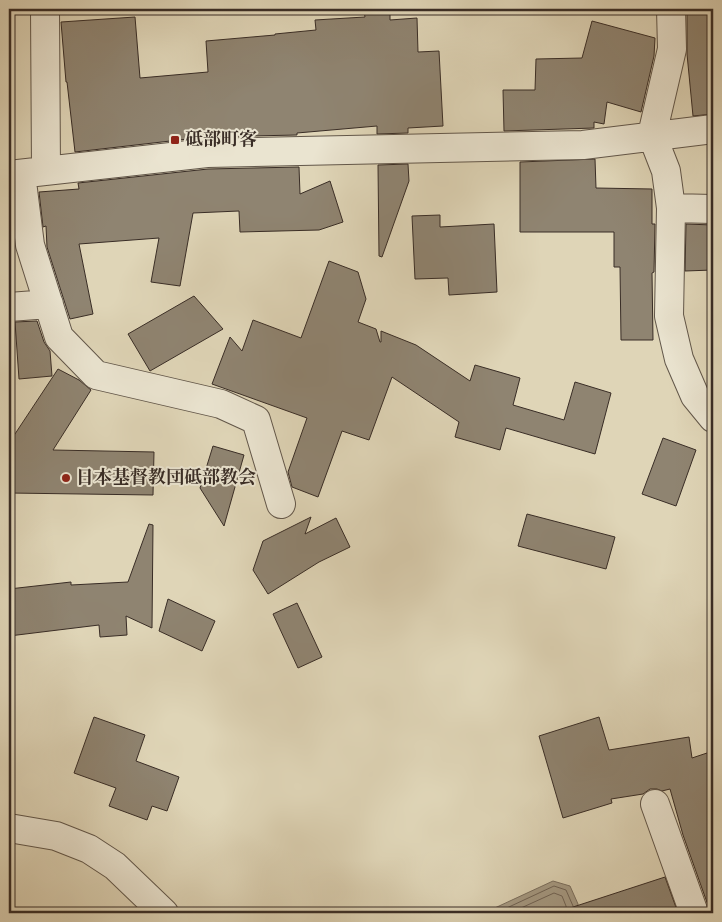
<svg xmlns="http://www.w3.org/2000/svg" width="722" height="922" viewBox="0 0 722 922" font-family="Vollkorn,'Noto Serif JP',serif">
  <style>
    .water { fill: #a79c86; stroke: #7b7060 }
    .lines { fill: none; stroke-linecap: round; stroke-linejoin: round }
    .shore { stroke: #706456; stroke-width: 1 }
    .building { fill: #8f8471; stroke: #392d26 }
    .street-casing { stroke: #62574a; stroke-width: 30 }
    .street { stroke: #eae4d0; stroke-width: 28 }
    .poi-dot { fill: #8f2418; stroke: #eae4d0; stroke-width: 2 }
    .labels { text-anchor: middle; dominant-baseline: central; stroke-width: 4; stroke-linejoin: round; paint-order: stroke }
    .poi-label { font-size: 18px; font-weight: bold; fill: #392d26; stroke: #eae4d0; text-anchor: start }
  </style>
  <rect width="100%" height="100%" fill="#dfd5b7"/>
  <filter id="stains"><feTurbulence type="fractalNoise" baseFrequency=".004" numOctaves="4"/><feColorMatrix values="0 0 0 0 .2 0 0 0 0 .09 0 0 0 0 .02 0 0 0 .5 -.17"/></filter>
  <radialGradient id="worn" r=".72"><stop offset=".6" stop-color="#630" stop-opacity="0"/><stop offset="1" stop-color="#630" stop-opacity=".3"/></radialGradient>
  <!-- water -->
  <path class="water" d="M553,881l17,5 8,18v9h-94z"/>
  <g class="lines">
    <!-- shore -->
    <path class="shore" d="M496,913l58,-27 12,4 7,16
      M510,913l44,-20 8,3 4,10 1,7"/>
  </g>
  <!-- building -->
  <path class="building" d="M390,9v11l27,-2 1,34 21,-1 4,75 -35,2v5l-31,1v-8l-80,7v2l-92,2 -130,15 -8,-70h-1l-5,-60 74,-5 5,61 68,-6 -2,-31 69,-6v-1l41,-4 -1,-10 50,-3 -1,-6z
    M687,9h26v105l-20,2 -6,-62z
    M592,21l63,17 -1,18 -13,56 -34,-10 -3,22 -10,-2v6l-90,3 -1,-41h32l1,-31 46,-1z
    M595,159l1,29 56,1v35h3l-1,48 -2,1 1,67h-32l-1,-73h-6v-35h-94v-70z
    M408,164l1,17 -27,76 -3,-1 -1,-91z
    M299,167l1,27 30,-13 13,41 -24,8 -79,2 -1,-21 -46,2 -13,73 -29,-4 8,-44 -80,6 14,70 -23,5 -23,-72 -1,-21 -3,1 -4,-35 40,-3 -1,-6 130,-14z
    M440,215v12l54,-3 3,68 -48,3 -1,-17 -33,1 -3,-63z
    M686,224l27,1v45l-28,1z
    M329,261l29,11 8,27 -8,23 18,7 4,13h1v-11l35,14 54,36 5,-16 45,13 -7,27 51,15 11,-38 36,11 -16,61 -89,-26 -6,22 -45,-13 4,-15 -67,-45 -23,63 -27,-9 -24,66 -26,-10 -4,-15 19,-54 -95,-34 18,-47 12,14 11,-31 48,18z
    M194,296l29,33 -73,42 -22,-37z
    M37,321l7,21 6,9 2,25 -33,3 -4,-57z
    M58,369l21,11 12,10 -38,60 101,2 -1,43 -144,-2v-50z
    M663,438l33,12 -20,56 -34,-12z
    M213,446l31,9 -20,71 -24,-38z
    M527,514l88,23 -9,32 -88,-23z
    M311,517l-6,17 31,-16 14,29 -31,15 -51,32 -15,-24 10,-29z
    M149,524l4,1 -1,103 -26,-12 1,19 -27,2 -1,-12 -90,11v-47l62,-7v3l57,-3z
    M168,599l47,22 -13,30 -43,-20z
    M297,603l25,54 -24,11 -25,-54z
    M94,717l51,18 -9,26 43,16 -12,34 -15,-5 -5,14 -38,-14 7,-18 -42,-15z
    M599,717l10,33 80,-13 3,21 21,-7v162h-4v-5l-26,-73 -13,-46 -8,2 -5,-2h-7l-7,5 -32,5 1,4 -49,15 -24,-82z
    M665,877l13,36h-107l-1,-5z"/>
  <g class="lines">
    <!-- street casing -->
    <g class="street-casing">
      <path id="street" d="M45,9l1,162
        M671,9l1,40 -20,86 14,36 5,37 -2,108 10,43 16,37 18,22
        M21,174l9,71 29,92 37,38 125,29 35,16 25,84
        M9,175l198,-22 376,-8 130,-16
        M671,208l42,1
        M9,307l40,-3
        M655,804l39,109
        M9,828l47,8 33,13 26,17 49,47"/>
    </g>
    <!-- street -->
    <use href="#street" class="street"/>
  </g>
  <!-- markers -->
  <g class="poi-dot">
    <rect x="170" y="135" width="10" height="10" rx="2.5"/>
    <circle cx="66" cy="478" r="5"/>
  </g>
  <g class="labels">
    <!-- poi labels -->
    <g class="poi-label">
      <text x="185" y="140">砥部町客</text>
      <text x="76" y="478">日本基督教団砥部教会</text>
    </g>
  </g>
  <!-- margin -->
  <rect width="722" height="922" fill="none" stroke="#dfd5b7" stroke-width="30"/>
  <rect x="10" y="10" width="702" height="902" fill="none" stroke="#392d26" stroke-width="2.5"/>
  <rect x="15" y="15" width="692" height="892" fill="none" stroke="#392d26"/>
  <rect width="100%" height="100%" filter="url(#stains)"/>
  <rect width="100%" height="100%" fill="url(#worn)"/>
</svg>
